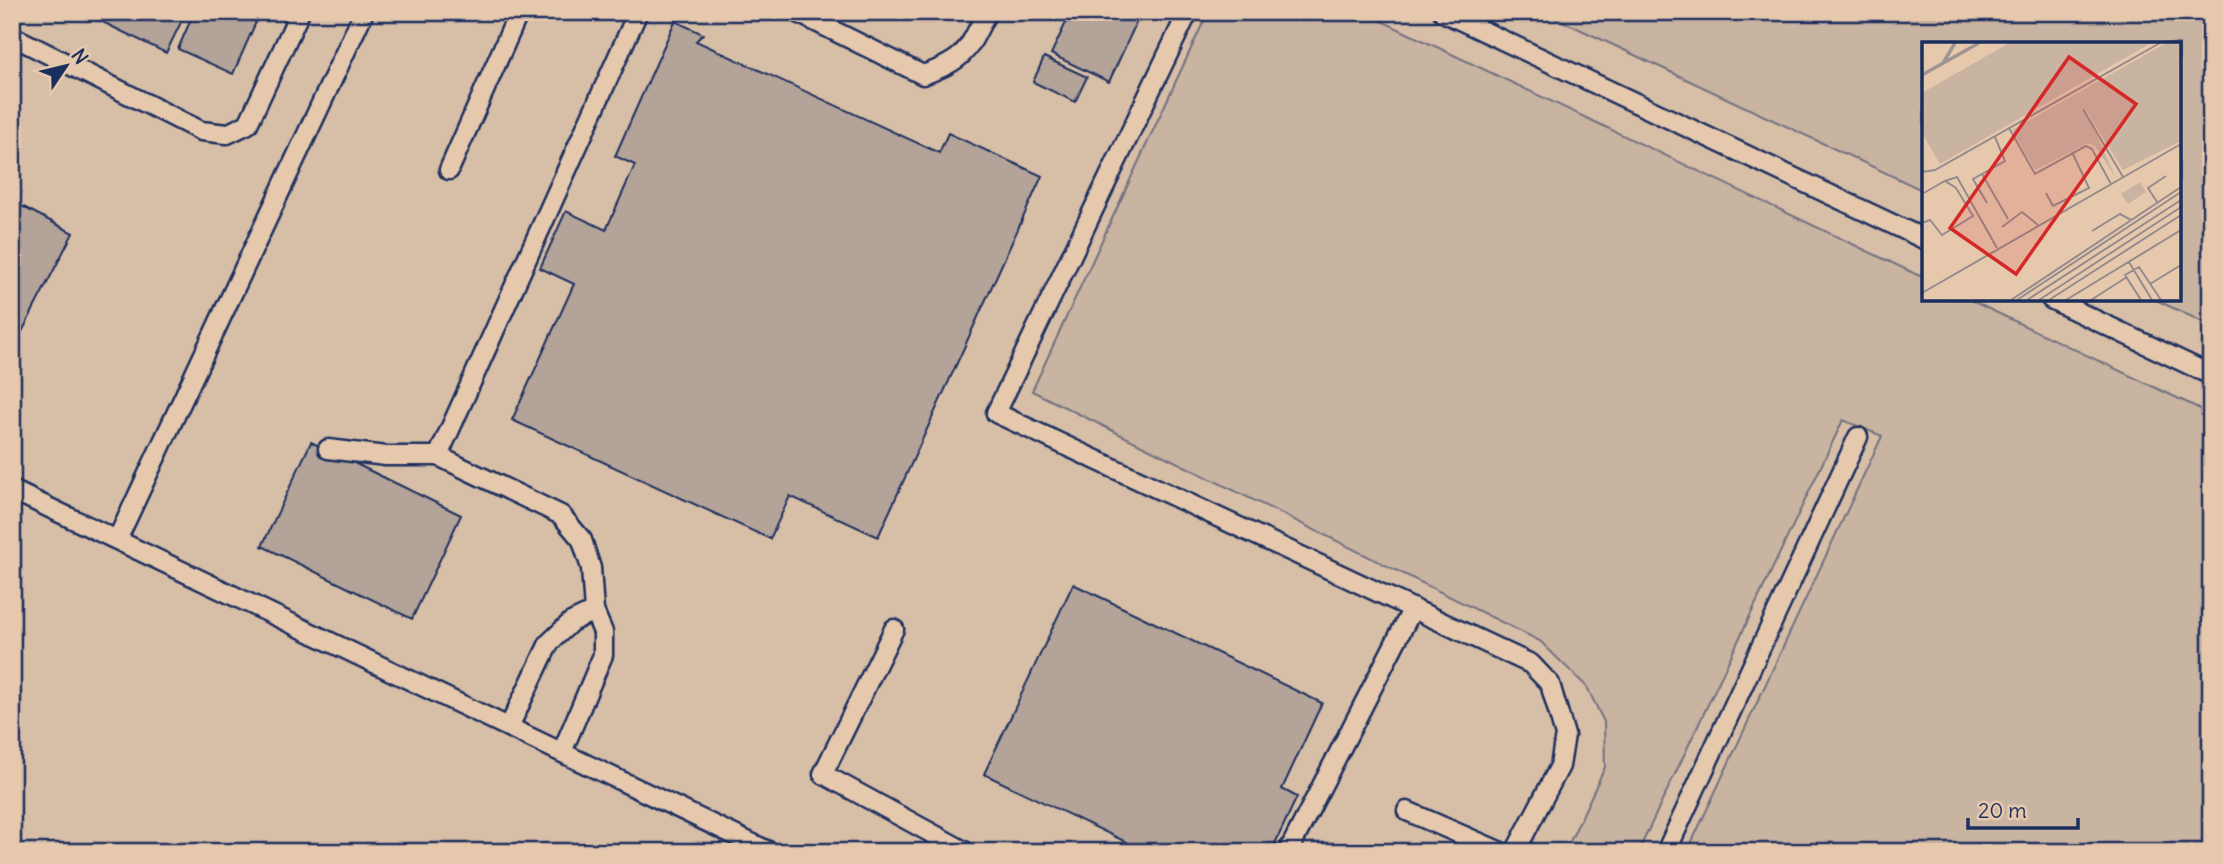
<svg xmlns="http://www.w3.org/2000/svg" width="2223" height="864" viewBox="0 0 2223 864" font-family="Delius,sans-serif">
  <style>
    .built { fill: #d7bea7; fill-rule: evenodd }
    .grass { fill: #c9b3a1; stroke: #727180; stroke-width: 2 }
    .building { fill: #b3a399; stroke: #1b2f5e; stroke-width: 2 }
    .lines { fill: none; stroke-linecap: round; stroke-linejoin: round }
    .service-casing { stroke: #1b2f5e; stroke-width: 23 }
    .service { stroke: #e6c9ad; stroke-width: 18 }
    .inset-river { fill: none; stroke: #a09592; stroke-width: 3.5 }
    .inset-road { fill: none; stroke: #958b8d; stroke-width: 2 }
    .view { fill: #d62828; fill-opacity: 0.15; stroke: #d62828; stroke-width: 3.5 }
    .inset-edge { fill: none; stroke: #1b2f5e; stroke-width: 3.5 }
  </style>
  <rect width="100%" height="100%" fill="#e6c9ad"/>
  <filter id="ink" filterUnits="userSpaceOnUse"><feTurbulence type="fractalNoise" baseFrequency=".0143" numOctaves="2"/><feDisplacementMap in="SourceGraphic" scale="14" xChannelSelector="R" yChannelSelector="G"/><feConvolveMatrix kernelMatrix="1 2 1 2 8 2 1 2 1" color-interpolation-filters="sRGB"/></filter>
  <g filter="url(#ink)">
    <!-- built -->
    <path class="built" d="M12,12h2199v840h-2199zM1924,44h255v255h-255z"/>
    <!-- grass -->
    <path class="grass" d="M1208,12h155l561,266v21h44l243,115v438h-524l195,-416 -39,-16 -205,432h-73l40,-85 -1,-45 -17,-35 -47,-46 -508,-250z
      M1543,12h668v314l-57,-27h25v-255h-255v147z"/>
    <!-- building -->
    <path class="building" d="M82,12h104l-20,41z
      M194,12h41l21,10 -23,52 -55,-25z
      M1071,12h53l14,7 -29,63 -58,-28z
      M675,21l28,13 -7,7 243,112 9,-20 94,43 -164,361 -88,-41 -20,43 -258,-119 62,-136 -34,-16 26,-57 40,19 29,-65 -20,-9z
      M1044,57l43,20 -12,25 -42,-20z
      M16,203l57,30 -61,118v-140z
      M311,442l150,73 -49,104 -150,-73z
      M1073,584l249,119 -40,86 15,8 -26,55h-124l-163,-78z"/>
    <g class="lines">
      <!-- service casing -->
      <g class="service-casing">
        <path id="service" d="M796,12l127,63c43,-15 44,-24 64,-63
          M1188,12l-192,401 535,251 19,20 15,51 -5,31 -45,86
          M1443,12l481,227
          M12,36l189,95 26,3 21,-10 52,-112
          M449,170l70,-158
          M2051,299l160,76
          M328,449l58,7h52l123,59 21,25 9,28 3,43 9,21v23l-41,97
          M438,456l200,-444
          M12,490l758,362
          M117,540l247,-528
          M894,629l-71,145 143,78
          M509,727l40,-84 22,-21 23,-11
          M1407,811l94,41
          M1288,852l125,-244
          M1666,852l192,-415"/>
      </g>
      <!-- service -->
      <use href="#service" class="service"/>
    </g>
  </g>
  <!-- overview -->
  <g transform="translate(1922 42)">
    <rect width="259" height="259" fill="#e6c9ad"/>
    <path d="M87,1h142l-211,121 -18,-31v-40zM244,1h15v98l-58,29 -39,-63 32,71 -21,-32 -7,-3 -53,27 -23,-40zM218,140l6,10 -18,12 -7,-10z" fill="#c9b3a1"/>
    <path class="inset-river" d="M21,21l12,-20M0,33l57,-32"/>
    <path class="inset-road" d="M161,67l40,68M87,86l26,46 51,-28 6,3 19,35M0,130l13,-2 225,-127M60,132l26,45M23,139l12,-4 40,71M124,151l7,13 36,-18 -17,-36M0,152l23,-13 11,7 17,28 -31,19 -12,-15 -8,3M235,160l-9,-14 18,-12M65,161l-14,-24 32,-18 -10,-24M80,185l20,-15 16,13M170,189l28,-17 11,6M207,220l23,38M228,242l31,-19M0,251l259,-149M89,258l170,-113M95,258l164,-108M105,258l154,-100M117,258l142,-93M127,258l132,-85M144,258l115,-70M169,258l36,-23M219,258l-16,-25 14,-8 22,33"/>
    <path class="view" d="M147,15l67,47 -120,170 -66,-46z"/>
    <rect width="259" height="259" class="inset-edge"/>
  </g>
  <!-- margin -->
  <rect width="2223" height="864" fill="none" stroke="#e6c9ad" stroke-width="42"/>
  <rect x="21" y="21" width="2181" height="822" fill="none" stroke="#1b2f5e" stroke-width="2.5" filter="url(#ink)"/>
  <!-- north arrow -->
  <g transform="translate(66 66) rotate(55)" stroke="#e6c9ad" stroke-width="5" paint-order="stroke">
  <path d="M0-5L12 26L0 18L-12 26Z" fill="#1b2f5e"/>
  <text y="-10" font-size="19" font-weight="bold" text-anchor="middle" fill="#1b2f5e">N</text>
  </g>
  <!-- scale -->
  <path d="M1968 818v10h110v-10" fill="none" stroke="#1b2f5e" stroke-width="3.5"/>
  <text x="1978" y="818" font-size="21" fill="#1b2f5e" stroke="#e6c9ad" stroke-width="5" paint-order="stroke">20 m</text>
</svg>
